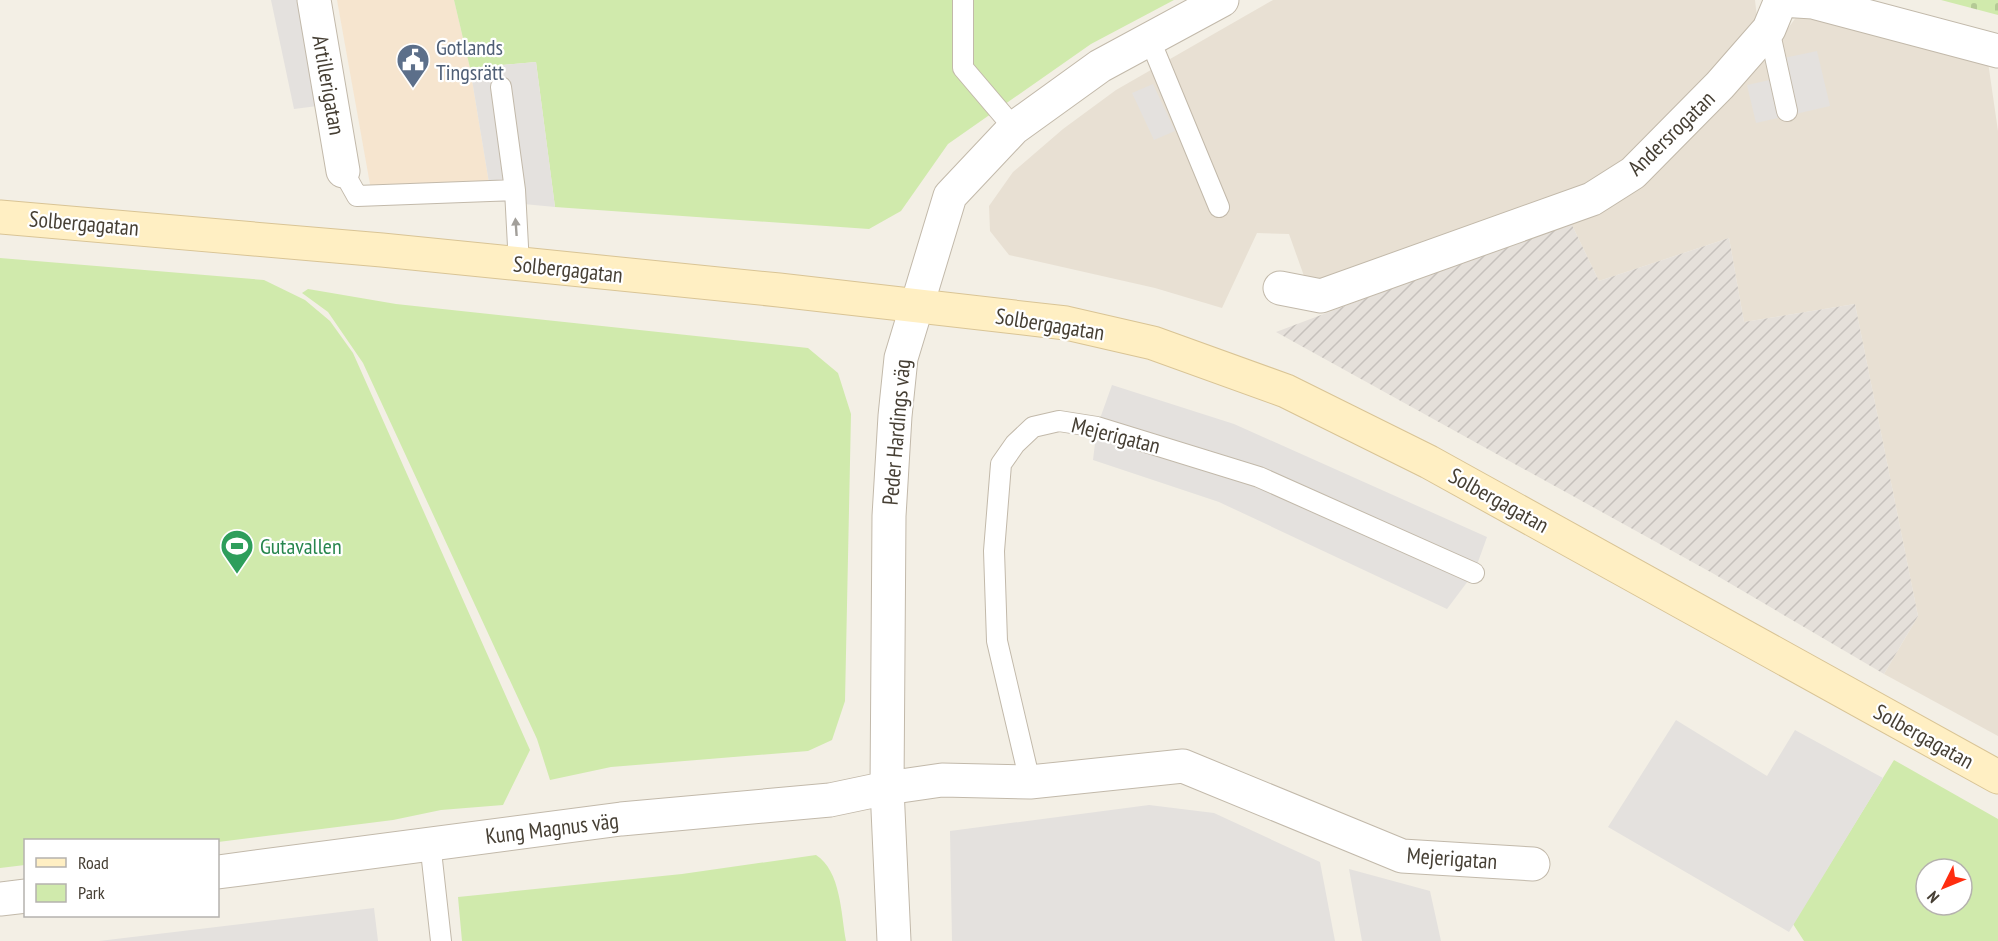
<svg xmlns="http://www.w3.org/2000/svg" width="1998" height="941" viewBox="0 0 1998 941" font-family="'PT Sans Narrow',sans-serif">
  <style>
    .residential { fill: #e8e0d3 }
    .commercial { fill: #f6e5cf }
    .industrial { fill: url(#industrial-furrows) }
    .green { fill: #d0eaac; fill-rule: evenodd }
    .cemetery { fill: url(#cemetery-stones) }
    .parking { fill: #e4e1de }
    .lines { fill: none; stroke-linecap: round; stroke-linejoin: round }
    .service-casing { stroke: #c2b9aa; stroke-width: 22 }
    .minor-casing { stroke: #c2b9aa; stroke-width: 35 }
    .secondary-casing { stroke: #d9c495; stroke-width: 35 }
    .service { stroke: #fff; stroke-width: 20 }
    .minor { stroke: #fff; stroke-width: 33 }
    .secondary { stroke: #ffefc3; stroke-width: 33 }
    .oneway { fill: #a29f9a }
    .labels { text-anchor: middle; dominant-baseline: central; stroke-width: 4.5; stroke-linejoin: round; paint-order: stroke }
    .service-label { font-size: 22px; fill: #4e5e75; stroke: #fff; text-anchor: start }
    .street-label { font-size: 22px; fill: #463f34; stroke: #fff }
    .leisure-label { font-size: 22px; fill: #27864d; stroke: #fff; text-anchor: start }
  </style>
  <defs>
    <pattern id="industrial-furrows" width="10" height="10" patternUnits="userSpaceOnUse" patternTransform="scale(1.5)"><rect width="10" height="10" fill="#e5e0da"/><path d="M-1 1l2-2M0 10L10 0M9 11l2-2" fill="none" stroke="#c6c1bc"/></pattern>
    <pattern id="cemetery-stones" width="16" height="16" patternUnits="userSpaceOnUse" patternTransform="scale(1.5)"><rect width="16" height="16" fill="#d0eaac"/><path d="M2 7V4a2 2 0 0 1 4 0v3zM10 15v-3a2 2 0 0 1 4 0v3z" fill="#b4ca95"/></pattern>
  </defs>
  <rect width="100%" height="100%" fill="#f3efe5"/>
  <!-- residential -->
  <path class="residential" d="M1273,0h482l2,18 -48,57 -85,89 -39,22 -265,94 -16,-4 -15,-42 -32,-1 -35,75 -67,-20 -146,-33 -19,-24 -1,-25 24,-34 50,-43 53,-39z
    M1815,14l173,48 10,69v605l-114,-62 34,-58 -63,-312 -111,18 -15,-84 -130,43 -29,-60 213,-186 14,-19z"/>
  <!-- commercial -->
  <path class="commercial" d="M337,0h117l16,68 22,133h-119z"/>
  <!-- industrial -->
  <path class="industrial" d="M1570,221l29,60 130,-43 15,84 111,-18 63,312 -34,58 -170,-100 -438,-242z"/>
  <!-- green -->
  <path class="green" d="M454,0h720l-83,44 -143,100 -47,67 -32,18 -314,-22 -19,-145 -66,6z
    M0,258l264,22 41,20 25,21 23,32 177,397 -27,55 -62,5 -48,10 -175,22 -192,-2 -1,25 -25,3z
    M308,289l88,15 412,44 30,25 13,41 -6,287 -13,39 -24,11 -197,16 -61,13 -13,-41 -174,-376 -35,-51 -26,-19z
    M1894,760l104,59v122h-194l-11,-17zM1926,869h36v36h-36z
    M816,855c25,16 25,59 30,86h-384l-4,-44 224,-23z"/>
  <!-- cemetery -->
  <path class="cemetery" d="M1941,0h57v15z"/>
  <!-- parking -->
  <path class="parking" d="M271,0h43l19,104 -39,5z
    M1817,51l13,55 -74,17 -9,-38 27,-6 -4,-18z
    M536,62l19,145 -63,-6 -22,-133z
    M1153,84l22,47 -21,9 -22,-47z
    M1112,385l122,39 253,113 -13,36 -27,36 -228,-107 -126,-42 4,-33z
    M1676,720l91,56 28,-46 88,48 -94,154 -181,-105z
    M1149,805l65,8 106,49 15,79h-383l-2,-110z
    M1349,869l81,22 11,50h-79z
    M374,908l4,33h-279z"/>
  <g class="lines">
    <!-- service casing -->
    <g class="service-casing">
      <path id="service" d="M963,0v68l51,60
        M1769,29l18,82
        M1150,40l69,167
        M343,171l14,25 158,-6 -14,-103
        M515,190l4,75
        M1030,782l-33,-141 -3,-90 7,-87 14,-20 18,-17 26,-6 38,6 162,50 215,96
        M430,842l11,99"/>
    </g>
    <!-- minor casing -->
    <g class="minor-casing">
      <path id="minor" d="M314,0l29,171
        M1781,0l32,2 185,49
        M1280,288l41,8 271,-97 41,-26 87,-88 49,-56 12,-29
        M218,872l403,-53 209,-19 57,-12 55,-8 88,2 153,-16 219,90 131,8
        M0,899l26,-3
        M894,941l-7,-153 2,-272 6,-100 6,-58 49,-162 64,-68 86,-62 122,-66"/>
    </g>
    <!-- secondary casing -->
    <g class="secondary-casing">
      <path id="secondary" d="M0,217l382,33 397,40 287,33 87,20 133,48 143,71 569,315"/>
    </g>
    <!-- service -->
    <use href="#service" class="service"/>
    <!-- minor -->
    <use href="#minor" class="minor"/>
    <!-- secondary -->
    <use href="#secondary" class="secondary"/>
  </g>
  <!-- one-way arrows -->
  <defs><path id="oneway-solid" d="M-6-.8H1V-3.2L6.5 0L1 3.2V.8H-6Z" transform="scale(1.5)"/></defs>
  <use class="oneway" href="#oneway-solid" transform="translate(516 227) rotate(-94)"/>
  <!-- icons -->
  <defs>
    <g id="civic-pin" transform="scale(1.725)"><path d="M0 17L-7.5 6A9.5 9.5 0 1 1 7.5 6Z" fill="#5c6f8a" stroke="#fff"/><path d="M-.6-6.5H3V-4.5H.6V-3L4-1V1h2V6H-6V1h2V-1L-.6-3ZM-1.2 2.5V6h2.4V2.5Z" fill="#fff"/></g>
    <g id="stadium-pin" transform="scale(1.725)"><path d="M0 17L-7.5 6A9.5 9.5 0 1 1 7.5 6Z" fill="#2e9e5b" stroke="#fff"/><path d="M0-5a6.5 5 0 1 0 0 10a6.5 5 0 1 0 0-10ZM-3.5-1.8h7v3.6h-7Z" fill="#fff"/></g>
  </defs>
  <g fill-rule="evenodd">
    <use href="#civic-pin" x="413" y="60"/>
    <use href="#stadium-pin" x="237" y="546"/>
  </g>
  <g class="labels">
    <!-- service labels -->
    <g class="service-label">
      <text x="436" y="47">Gotlands<tspan x="436" dy="25">Tingsrätt</tspan></text>
    </g>
    <!-- street labels -->
    <g class="street-label">
      <text transform="translate(329 85) rotate(80)">Artillerigatan</text>
      <text transform="translate(1671 133) rotate(-44)">Andersrogatan</text>
      <text transform="translate(84 223) rotate(5)">Solbergagatan</text>
      <text transform="translate(568 269) rotate(6)">Solbergagatan</text>
      <text transform="translate(1050 324) rotate(9)">Solbergagatan</text>
      <text transform="translate(896 432) rotate(-85)">Peder Hardings väg</text>
      <text transform="translate(1116 435) rotate(14)">Mejerigatan</text>
      <text transform="translate(1499 500) rotate(29)">Solbergagatan</text>
      <text transform="translate(1924 736) rotate(29)">Solbergagatan</text>
      <text transform="translate(552 828) rotate(-7)">Kung Magnus väg</text>
      <text transform="translate(1452 858) rotate(4)">Mejerigatan</text>
    </g>
    <!-- leisure labels -->
    <g class="leisure-label">
      <text x="260" y="546">Gutavallen</text>
    </g>
  </g>
  <!-- legend -->
  <rect x="24" y="839" width="195" height="78" fill="#ffffff" stroke="#b5b2ae" stroke-width="1.5"/>
  <rect x="36" y="858" width="30" height="9" fill="#ffefc3" stroke="#b5b2ae" stroke-width="1.5"/>
  <text x="78" y="869" font-size="18" fill="#463f34">Road</text>
  <rect x="36" y="884" width="30" height="18" fill="#d0eaac" stroke="#b5b2ae" stroke-width="1.5"/>
  <text x="78" y="899" font-size="18" fill="#463f34">Park</text>
  <!-- north arrow -->
  <g transform="translate(1944 887) rotate(227)"><circle r="28" fill="#ffffff" stroke="#b5b2ae" stroke-width="1.5"/>
  <path d="M0-4.5L10 22L0 15L-10 22Z" fill="#ff2d10"/>
  <text y="-9" font-size="16" font-weight="bold" text-anchor="middle" fill="#463f34">N</text>
  </g>
</svg>
